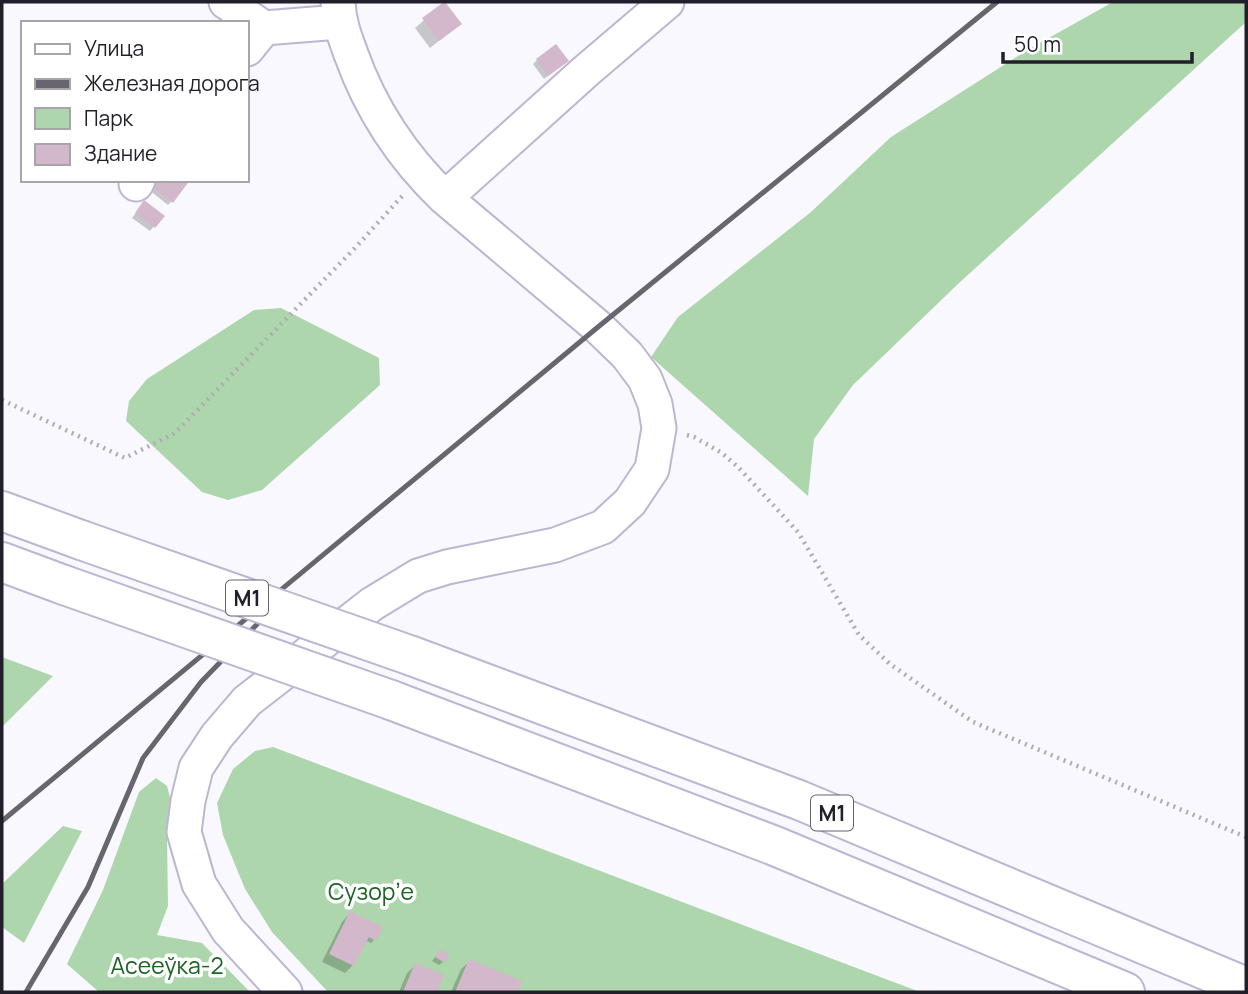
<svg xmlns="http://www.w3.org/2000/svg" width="1248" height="994" viewBox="0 0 1248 994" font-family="Manrope,sans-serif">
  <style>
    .green { fill: #add6ad }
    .shadow { fill: #0003 }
    .building { fill: #d3b7cb }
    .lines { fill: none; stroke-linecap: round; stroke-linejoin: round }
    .minor-casing { stroke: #bcb6d2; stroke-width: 37 }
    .highway-casing { stroke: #bcb6d2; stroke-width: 42 }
    .path { stroke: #adacb3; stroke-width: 4.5; stroke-dasharray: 2 5; stroke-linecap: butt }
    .minor { stroke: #fff; stroke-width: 33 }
    .highway { stroke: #fff; stroke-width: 38 }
    .rail { stroke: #68656f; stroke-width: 5 }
    .highway-bridge-casing { stroke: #bcb6d2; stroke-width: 42; stroke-linecap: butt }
    .highway-bridge { stroke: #fff; stroke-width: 38 }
    .labels { text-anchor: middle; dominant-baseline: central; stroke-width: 7; stroke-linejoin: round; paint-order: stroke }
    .shield { fill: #fff; stroke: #64626a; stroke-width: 2 }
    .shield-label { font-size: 21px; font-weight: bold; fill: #221f2a }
    .park-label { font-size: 23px; fill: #1b6523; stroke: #fff }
  </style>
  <rect width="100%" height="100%" fill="#f9f8fe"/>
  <!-- green -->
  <path class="green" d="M1113,2h133v20l-287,261 -106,102 -39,54 -6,57 -157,-139 27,-40 133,-105 80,-75 138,-88z
    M281,308l98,50 1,27 -118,105 -34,10 -26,-8 -76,-71 3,-20 18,-22 107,-69z
    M2,657l51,19 -51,51z
    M273,747l647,245h-592l-56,-60 -27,-43 -22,-54 -6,-32 16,-34 22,-18z
    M156,778l11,8 4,15 -4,36 1,69 -11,29 45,8 48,49h-151l-32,-28 36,-74 36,-98z
    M63,826l19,5 -58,112 -22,-16v-43z"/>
  <!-- shadow -->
  <path class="shadow" d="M444,3l16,21 -30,24 -15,-20z
    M537,60l27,4 -20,15 -11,-15z
    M156,180l16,21 -4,4 -19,-15z
    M141,206l21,10 -12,15 -18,-13z
    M350,913l24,27 -3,3 -6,-3 -12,25 -8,8 -23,-11 20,-40z
    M440,951l3,11 -4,3 -7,-4z
    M470,961l50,21 -4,10h-65l10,-23z
    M416,965l26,11 -7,16h-36l8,-19z"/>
  <!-- building -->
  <path class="building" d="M444,2h1l17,22 -23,17 -17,-23z
    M556,44l13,17 -21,15 -12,-17z
    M155,180h35l-17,23 -22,-17z
    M144,200l21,16 -10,12 -20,-15z
    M350,911l33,16 -7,14 -7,-4 -15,29 -25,-12z
    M439,949l10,5 -4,9 -10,-6z
    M469,959l53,22 -4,11h-63z
    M415,963l29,12 -7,17h-34z"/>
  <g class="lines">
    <!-- minor casing -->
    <g class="minor-casing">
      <path id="minor" d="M226,2l38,26
        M247,49l17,-21 75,-6
        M136,184l2,-4
        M445,198l141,-127 81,-69
        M285,992l-57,-62 -29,-46 -15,-52 4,-31 8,-33 21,-32 30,-35 125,-97 46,-28 29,-9 108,-22 48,-18 27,-25 22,-33 7,-41 -4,-24 -10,-25 -18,-24 -29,-28 -153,-129c-43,-41 -74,-88 -94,-144 -7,-19 -12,-32 -13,-52"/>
    </g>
    <!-- highway casing -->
    <g class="highway-casing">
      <path id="highway" d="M2,511l79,29
        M2,562l62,23
        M412,656l387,144 447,187
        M391,700l384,146 350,146"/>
    </g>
    <!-- path -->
    <path class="path" d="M2,400l123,58 50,-25 180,-185 49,-54
      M687,435l7,2 28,16 17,15 59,64 61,103 31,29 83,58 273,115"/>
    <!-- minor -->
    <use href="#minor" class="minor"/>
    <!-- highway -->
    <use href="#highway" class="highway"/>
    <!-- rail -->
    <path class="rail" d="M2,821l596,-494 399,-325
      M26,992l62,-105 55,-129 58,-76 70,-72"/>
    <!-- highway-bridge casing -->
    <g class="highway-bridge-casing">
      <path id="highway-bridge" d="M81,540l331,116
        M64,585l327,115"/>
    </g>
    <!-- highway-bridge -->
    <use href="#highway-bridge" class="highway-bridge"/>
  </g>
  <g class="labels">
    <!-- shield labels -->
    <g class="shield">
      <rect x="226" y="580.5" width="42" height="35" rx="5"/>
      <rect x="811" y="795.5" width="42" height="35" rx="5"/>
    </g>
    <g class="shield-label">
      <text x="247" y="598">М1</text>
      <text x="832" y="813">М1</text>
    </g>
    <!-- park labels -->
    <g class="park-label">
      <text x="371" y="891">Сузорʼе</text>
      <text x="167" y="965">Асееўка-2</text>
    </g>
  </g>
  <!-- border -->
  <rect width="1248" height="994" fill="none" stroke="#221f2a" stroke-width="7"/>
  <!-- legend -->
  <rect x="21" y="21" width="228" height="161" fill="#ffffff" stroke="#a7a5aa" stroke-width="2"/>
  <rect x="35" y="44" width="35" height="10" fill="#ffffff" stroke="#a7a5aa" stroke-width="2"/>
  <text x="84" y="56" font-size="21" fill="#221f2a">Улица</text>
  <rect x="35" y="79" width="35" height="10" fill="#68656f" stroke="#a7a5aa" stroke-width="2"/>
  <text x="84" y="91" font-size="21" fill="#221f2a">Железная дорога</text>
  <rect x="35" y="108" width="35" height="21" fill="#add6ad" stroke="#a7a5aa" stroke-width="2"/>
  <text x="84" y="126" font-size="21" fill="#221f2a">Парк</text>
  <rect x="35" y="144" width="35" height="21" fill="#d3b7cb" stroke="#a7a5aa" stroke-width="2"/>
  <text x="84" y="161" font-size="21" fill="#221f2a">Здание</text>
  <!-- scale -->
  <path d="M1003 52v10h189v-10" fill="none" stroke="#221f2a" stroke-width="3.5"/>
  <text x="1014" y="52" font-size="21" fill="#221f2a" stroke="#ffffff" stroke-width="5" paint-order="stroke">50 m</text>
</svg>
